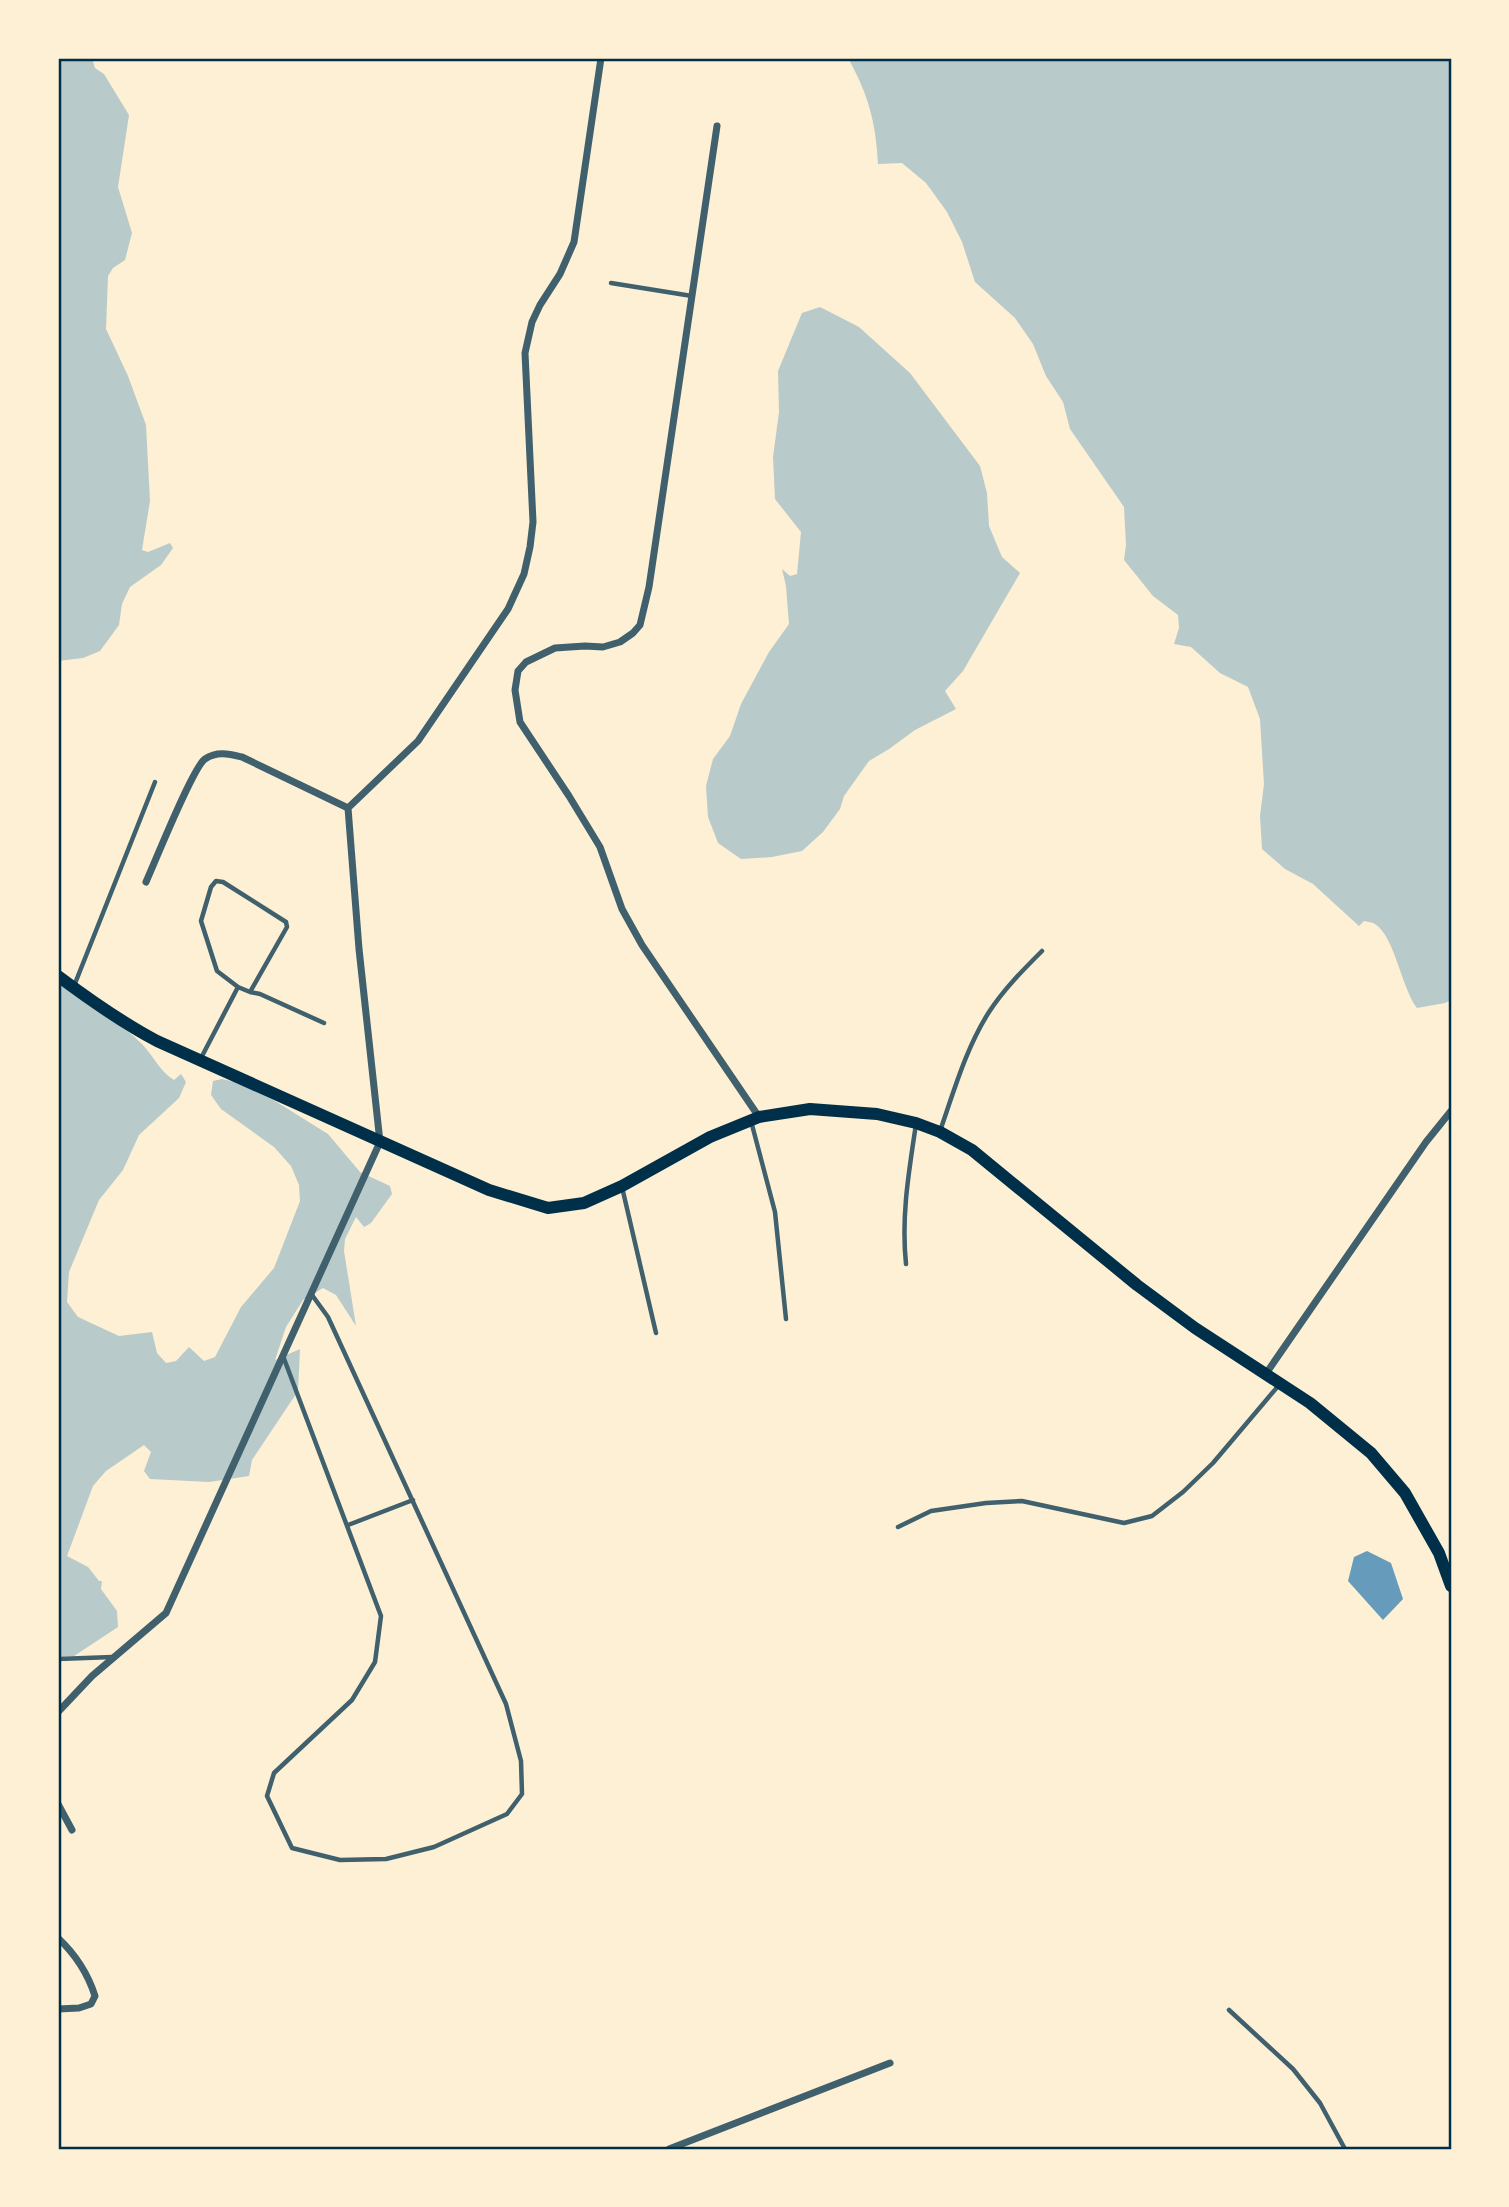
<svg xmlns="http://www.w3.org/2000/svg" width="1509" height="2207" viewBox="0 0 1509 2207" font-family="'Playfair Display',serif">
  <style>
    .green { fill: #b9caca }
    .water { fill: #669bbc }
    .lines { fill: none; stroke-linecap: round; stroke-linejoin: round }
    .service { stroke: #3f606c; stroke-width: 4.5 }
    .minor { stroke: #3f606c; stroke-width: 7 }
    .secondary { stroke: #003049; stroke-width: 12 }
    .neatline { fill: none; stroke: #003049; stroke-width: 2.5 }
  </style>
  <rect width="100%" height="100%" fill="#fdf0d5"/>
  <!-- green -->
  <path class="green" d="M58,58h34l3,10 9,6 25,41 -11,72 14,46 -7,27 -12,8 -5,8 -2,53 22,47 18,49 4,76 -8,49 6,2 22,-9 3,5 -12,17 -31,22 -8,17 -3,21 -19,26 -17,7 -25,3z
    M848,58h603v942l-6,3 -28,5c-16,-21 -22,-71 -42,-84 -3,-2 -7,-2 -11,-3l-5,5 -46,-42 -28,-15 -23,-20 -2,-33 4,-32 -4,-65 -12,-32 -28,-14 -29,-26 -17,-3 5,-16 -1,-13 -25,-19 -29,-36 2,-15 -2,-38 -54,-78 -7,-27 -17,-26 -13,-32 -18,-26 -40,-36 -13,-40 -15,-30 -21,-29 -24,-20 -24,1c-2,-42 -10,-70 -30,-106z
    M820,307l39,20 51,46 70,93 7,27 2,33 13,31 18,16 -57,98 -18,20 11,18 -41,21 -26,19 -20,12 -25,35 -4,13 -17,23 -21,19 -30,6 -31,2 -23,-16 -10,-26 -2,-31 7,-27 17,-23 11,-32 28,-52 20,-28 -3,-38 -4,-17 8,7 7,-2 4,-42 -26,-33 -2,-42 6,-45 -1,-41 24,-58z
    M58,983c28,18 59,37 84,61 11,11 18,28 32,36l7,-6 5,8 -7,16 -40,37 -16,35 -24,30 -30,72 -2,30 11,15 41,19 33,-4 5,21 9,10 10,-2 13,-14 15,14 11,-4 26,-50 33,-39 26,-67 -1,-16 -8,-19 -17,-19 -53,-38 -10,-14 2,-14 9,-2 17,4 36,18 53,33 32,38 30,14 2,8 -21,29 -7,4 -8,-10 -11,22 -1,12 12,75 -20,-31 -13,-7 -20,12 -17,27 -11,33 25,-11 -2,42 -46,69 -3,16 -40,6 -59,-3 -6,-8 7,-19 -7,-7 -38,26 -13,15 -26,70 21,11 11,14h3l-1,8 16,22 1,16 -44,29 -16,1z"/>
  <!-- water -->
  <path class="water" d="M1367,1551l24,12 12,36 -20,21 -35,-39 6,-24z"/>
  <g class="lines">
    <!-- service -->
    <path class="service" d="M611,283l81,13
      M74,986l81,-204
      M238,987l-21,-16 -16,-50 10,-34 5,-6 7,1 63,40 1,5 -37,65
      M200,1060l38,-73 12,5 10,2 64,29
      M751,1121l24,91 11,107
      M940,1131c14,-40 26,-83 49,-119 15,-23 34,-42 53,-61
      M622,1187l34,146
      M906,1264c-5,-48 3,-93 10,-140
      M283,1356l98,260 -6,46 -23,38 -78,73 -7,23 25,52 48,12 46,-1 48,-12 73,-33 15,-20 -1,-33 -15,-57 -178,-387 -16,-22
      M348,1525l65,-25
      M898,1527l33,-16 55,-8 36,-2 102,22 28,-7 31,-24 30,-29 66,-78
      M58,1659l55,-2
      M1229,2010l64,59 27,34 25,46"/>
    <!-- minor -->
    <path class="minor" d="M717,126l-68,461 -9,38 -7,8 -13,9 -17,5 -18,-1 -30,2 -29,14 -8,9 -3,19 5,32 49,74 31,51 22,62 20,36 117,172
      M146,882c9,-20 47,-115 59,-123 12,-8 24,-5 37,-2l106,51
      M1265,1375l161,-233 25,-31
      M58,1712l34,-36 74,-63 214,-471 -21,-193 -11,-141 70,-67 90,-132 16,-35 6,-27 3,-25 -8,-169 7,-31 8,-17 20,-31 14,-32 27,-184
      M58,1804l14,26
      M58,1938c17,16 30,36 37,58l-4,8 -12,4 -21,1
      M669,2149l221,-86"/>
    <!-- secondary -->
    <path class="secondary" d="M58,976c32,24 63,46 99,65l332,149 59,18 36,-5 38,-17 88,-49 49,-20 51,-8 67,5 39,9 24,9 32,18 165,135 58,43 115,75 61,50 34,40 34,60 12,33"/>
  </g>
  <!-- border -->
  <rect width="1509" height="2207" fill="none" stroke="#fdf0d5" stroke-width="119"/>
  <rect x="60" y="60" width="1390" height="2088" class="neatline"/>
</svg>
